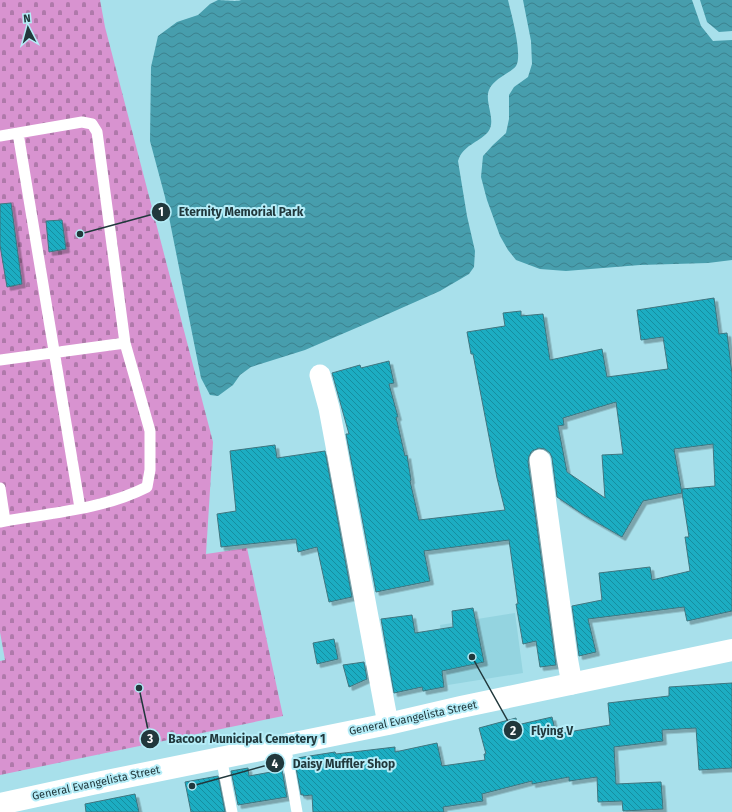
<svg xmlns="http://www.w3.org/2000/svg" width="732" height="812" viewBox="0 0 732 812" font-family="'Fira Sans',sans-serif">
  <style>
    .built { fill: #94d4e0 }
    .cemetery { fill: url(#cemetery-stones) }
    .water { fill: url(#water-waves) }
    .building { fill: url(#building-back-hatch); stroke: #40757f; fill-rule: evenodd; filter: url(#shadow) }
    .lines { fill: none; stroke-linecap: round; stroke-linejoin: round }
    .service { stroke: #fff; stroke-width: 11 }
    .minor { stroke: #fff; stroke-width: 21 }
    .secondary { stroke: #fff; stroke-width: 22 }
    .labels { text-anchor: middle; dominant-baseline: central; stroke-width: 4; stroke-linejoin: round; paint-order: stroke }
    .street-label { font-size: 11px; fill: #21383c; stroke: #b5edf8 }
    .leader { fill: none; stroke: #21383c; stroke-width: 1.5 }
    .callout-dot { fill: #21383c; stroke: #b5edf8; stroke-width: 1.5 }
    .mark-label { font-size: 12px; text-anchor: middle; font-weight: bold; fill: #fff }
    .callout-label { font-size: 12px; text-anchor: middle; font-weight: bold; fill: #21383c; stroke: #b5edf8; stroke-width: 4; stroke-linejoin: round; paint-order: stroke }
  </style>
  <defs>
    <pattern id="cemetery-stones" width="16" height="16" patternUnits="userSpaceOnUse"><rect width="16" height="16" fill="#d893d0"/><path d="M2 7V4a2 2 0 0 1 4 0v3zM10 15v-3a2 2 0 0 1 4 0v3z" fill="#af79aa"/></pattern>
    <pattern id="water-waves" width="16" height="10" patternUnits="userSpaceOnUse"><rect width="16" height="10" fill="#479ead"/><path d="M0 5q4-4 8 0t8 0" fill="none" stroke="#3b828e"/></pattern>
    <pattern id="building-back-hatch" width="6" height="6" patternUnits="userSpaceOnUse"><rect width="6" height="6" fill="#1cadc2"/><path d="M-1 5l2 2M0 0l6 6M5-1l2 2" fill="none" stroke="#188e9f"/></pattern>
    <filter id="shadow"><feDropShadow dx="3.5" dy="3.5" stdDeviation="0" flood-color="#0004"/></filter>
  </defs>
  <rect width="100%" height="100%" fill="#a8e0eb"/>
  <!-- built -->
  <path class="built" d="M515,613l8,60 -75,12 -8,-60z"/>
  <!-- cemetery -->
  <path class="cemetery" d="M0,0h100l5,27 108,415 -7,112 41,-6 36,168 -283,59v-114l5,-1 -5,-28z"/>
  <!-- water -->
  <path class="water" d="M218,0c6,0 19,2 23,0h267c3,13 15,55 8,66 -5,7 -22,12 -27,24 -5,12 8,31 -1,42 -10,11 -25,13 -30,29l9,55 8,35 -1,16 -5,7 -29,17 -70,31 -65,28 -54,17 -11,8 -7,10 -15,11 -8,-1 -9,-17 -36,-181 -15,-56 1,-74 7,-31 19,-14 21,-7 12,-11z
    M523,0h169l9,26 12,15 19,-1v220l-24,3 -68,2 -74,6 -26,-2 -24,-9 -8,-10 -8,-14 -13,-36 -6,-23 2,-21 10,-11 13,-12 3,-14v-24l5,-8 14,-10 4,-13 -1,-23z
    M700,0h32v31l-13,1 -12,-10z"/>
  <!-- building -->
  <path class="building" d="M11,203l11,81 -15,3 -7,-42v-41z
    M62,220l4,29 -17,3 -3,-31z
    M714,298l5,36 8,-1 5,41v237l-45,10 -3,-14 -96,12 8,33 -17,4 -7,-50 30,-6 -3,-27 51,-6 2,13 38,-9 -5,-34h4l-7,-44 -39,8 -21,36 -38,-22 -27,-18 -5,-39 -2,-5 -5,-4 -6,-1 -7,3 -3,5 -1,6 28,203 -16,2 -4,-26 -13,3 -7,-40h2l-9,-64 -85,11 6,30 -54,11 -30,-158h3l-17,-61 28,-8 1,3 28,-7 5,22 -5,1 9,33h-2l9,39 2,-1 4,25 -1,1 9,39 86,-10 -8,-32 -24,-124h-2l-4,-22 38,-6 -2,-13 18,-2v5l22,-2 7,46 52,-11 5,28 61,-8 -5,-32 -22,3 -4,-30zM616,402l7,52 -21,1 3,43 -38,-26 -9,-46 6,-1 -1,-7zM713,444l2,42 -33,3v4l-8,-44z
    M275,445l2,13 48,-7 27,146 -23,5 -12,-55 -19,5 -2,-13 -75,8 -4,-33 19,-3 -6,-60z
    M473,608l11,54 -42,9 2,16 -21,4 -1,-4 -28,6 -13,-74 31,-4 3,18 38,-6 -1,-16z
    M334,639l4,20 -21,5 -4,-21z
    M364,662l3,17 -18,8 -6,-22z
    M732,683v85l-33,2 -3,-42 -34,2 1,11 -49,6 2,37 45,-2 2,27 -40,2 -1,-10 -24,1 -1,-25 -28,4v-4l-37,7v-3l-50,13 1,7 -40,6 1,5h-131l-1,-17 -9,1v-2l-2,1 -5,-27 3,-1 -2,-9 38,-6 1,2 59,-7v5l42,-9 5,23 43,-6 -1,-6h2l-7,-26 37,-10 1,7 35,-8 4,17 54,-9 -2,-22 61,-7v-9z
    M248,768l1,8 33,-6 5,27 -49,8 -7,-34z
    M218,776l7,36h-34l-6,-30z
    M135,794l4,18h-53l-1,-8z"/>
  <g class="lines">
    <!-- service -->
    <path class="service" d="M18,133l62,375
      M0,136l82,-14 10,2 5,8 28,211 -125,17
      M0,488l5,33 -5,1
      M5,521c47,-8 99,-12 142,-34l3,-17v-39l-25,-88
      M285,744l12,68
      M221,757l11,55"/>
    <!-- minor -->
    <path class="minor" d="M320,375l9,33 59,316
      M540,460l27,197 5,27"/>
    <!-- secondary -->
    <path class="secondary" d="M0,804l92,-20 296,-60 73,-17 271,-57"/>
  </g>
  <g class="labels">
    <!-- street labels -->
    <g class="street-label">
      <text transform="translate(413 718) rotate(-12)">General Evangelista Street</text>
      <text transform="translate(96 783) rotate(-12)">General Evangelista Street</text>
    </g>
  </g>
  <!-- callouts -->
  <path class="leader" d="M80 234L161 212M472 657L513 730M139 688L150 739M192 786L275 763"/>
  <g class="callout-dot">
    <circle cx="80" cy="234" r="4"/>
    <circle cx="472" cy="657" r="4"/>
    <circle cx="139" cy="688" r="4"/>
    <circle cx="192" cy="786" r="4"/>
    <circle cx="161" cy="212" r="10"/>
    <circle cx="513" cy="730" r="10"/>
    <circle cx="150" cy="739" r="10"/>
    <circle cx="275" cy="763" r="10"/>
  </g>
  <g class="mark-label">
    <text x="161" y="216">1</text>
    <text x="513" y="735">2</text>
    <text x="150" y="743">3</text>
    <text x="275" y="768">4</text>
  </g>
  <g class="callout-label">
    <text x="241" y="216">Eternity Memorial Park</text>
    <text x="552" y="735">Flying V</text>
    <text x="247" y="743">Bacoor Municipal Cemetery 1</text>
    <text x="344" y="768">Daisy Muffler Shop</text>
  </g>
  <!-- north arrow -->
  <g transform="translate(28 28) rotate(354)" stroke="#b5edf8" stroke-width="3" paint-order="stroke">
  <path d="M0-3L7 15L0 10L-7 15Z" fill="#21383c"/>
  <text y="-6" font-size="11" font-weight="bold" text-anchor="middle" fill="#21383c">N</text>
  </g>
</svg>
